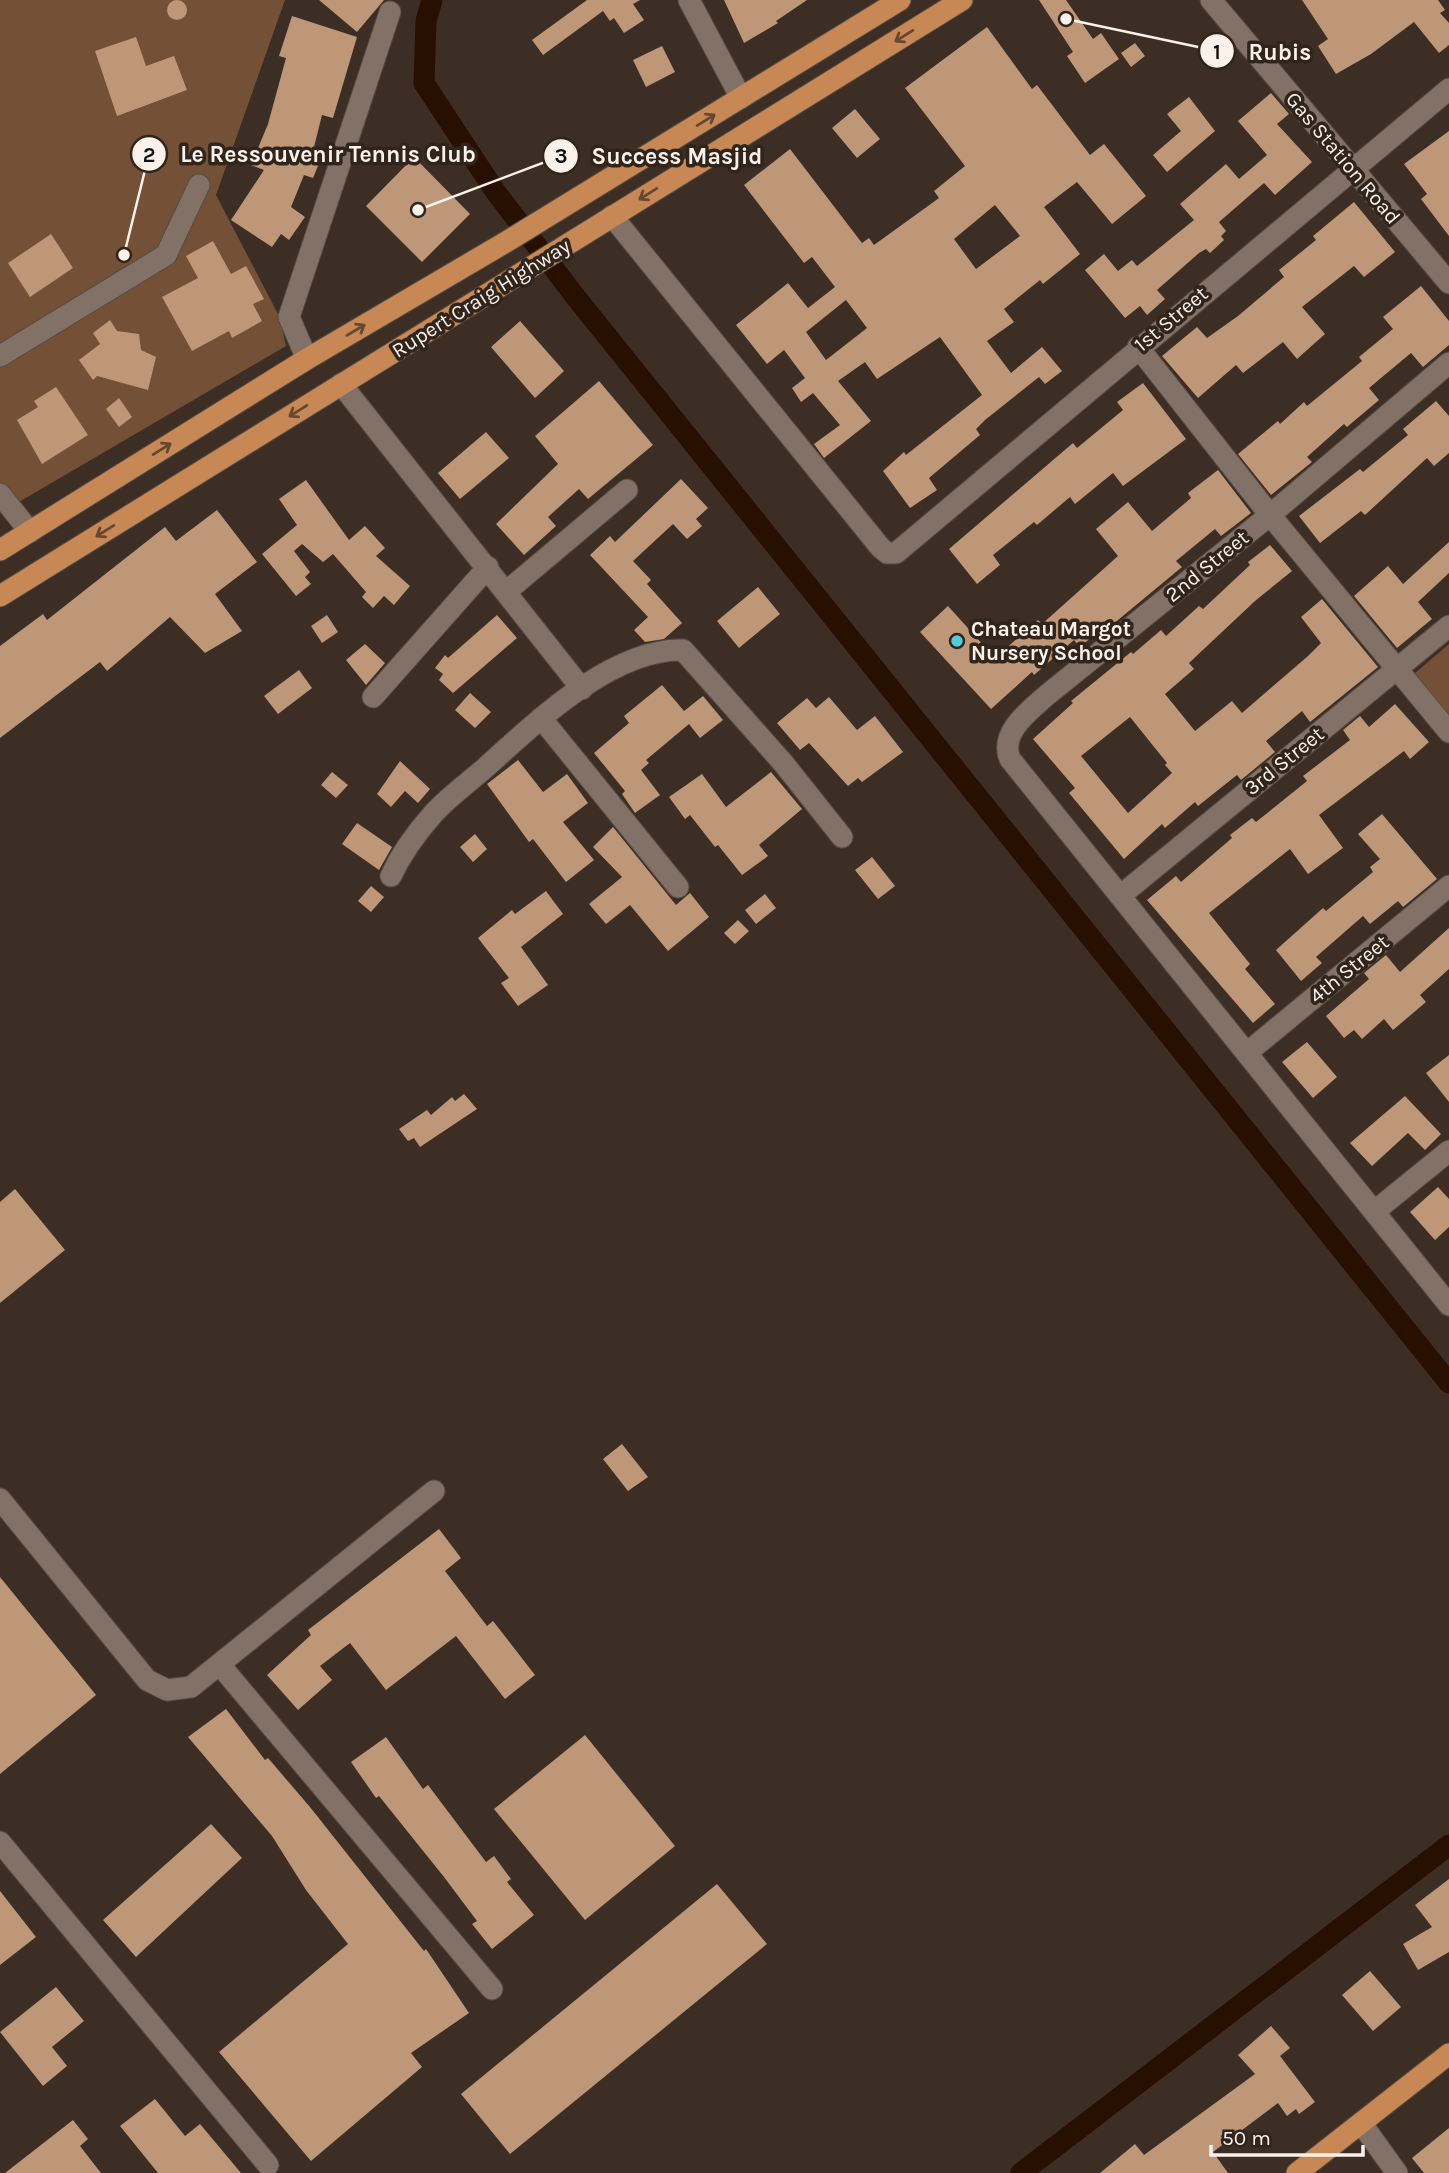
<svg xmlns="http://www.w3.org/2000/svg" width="1449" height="2173" viewBox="0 0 1449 2173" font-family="Karla,sans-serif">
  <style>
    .green { fill: #745136 }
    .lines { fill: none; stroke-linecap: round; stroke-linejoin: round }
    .canal { stroke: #281000; stroke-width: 21 }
    .building { fill: #be9678; fill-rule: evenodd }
    .minor-casing { stroke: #564b42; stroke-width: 23 }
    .major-casing { stroke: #564b42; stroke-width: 23 }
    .minor { stroke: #817166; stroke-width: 21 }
    .major { stroke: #c78856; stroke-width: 21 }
    .oneway { stroke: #664730 }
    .poi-dot { fill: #53cbda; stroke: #31241b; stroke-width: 2.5 }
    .labels { text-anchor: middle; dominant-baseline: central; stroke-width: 7; stroke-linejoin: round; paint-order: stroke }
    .street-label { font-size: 21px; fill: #faf1eb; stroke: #31241b }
    .poi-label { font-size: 21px; font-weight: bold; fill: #faf1eb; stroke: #31241b; text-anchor: start }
    .leader { fill: none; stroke: #faf1eb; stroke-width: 2.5 }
    .callout-dot { fill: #faf1eb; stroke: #31241b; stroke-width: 2.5 }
    .mark-label { font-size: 21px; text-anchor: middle; font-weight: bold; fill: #111 }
    .callout-label { font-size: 23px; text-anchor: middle; font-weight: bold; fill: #faf1eb; stroke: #31241b; stroke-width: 7; stroke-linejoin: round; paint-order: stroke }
  </style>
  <rect width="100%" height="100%" fill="#3c2e25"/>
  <!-- green -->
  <path class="green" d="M0,0h285l-69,195 63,121 7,30 -286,167z
    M1449,644v71l-35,-41z"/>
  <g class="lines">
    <!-- canal -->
    <path class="canal" d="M432,0l-6,21 -2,62 71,108 79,104 875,1088
      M1021,2173l428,-328"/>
  </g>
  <!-- building -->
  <path class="building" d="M167 10a10 10 0 1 1 20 0a10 10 0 1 1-20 0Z
    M319,0h65l-27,32z
    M587,0h53l-7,4 11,16 -20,13 -10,-15 -4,3 -7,-10 -60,44 -11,-15z
    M724,0h83l-31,21 2,2 -34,20z
    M1039,0h27l27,39 8,-6 18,26 -34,24 -18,-27 6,-4z
    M1302,0h136l7,10 -5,3 9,10v22l-10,8 -25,-31 -43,32 -35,20 -18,-28 10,-7z
    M292,16l65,21 -24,81 -11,-3 -8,32 10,4 -11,27 -9,-3 -13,32 14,10 -16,23 -8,-6 -9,13 -41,-27 33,-50 -13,-5 17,-41 18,-66 -7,-2z
    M987,27l45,62 5,-4 53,70 14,-11 42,52 -34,28 -35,-42 -33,25 36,47 -37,30 -3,-4 -36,29 10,13 -27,19 24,32 31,-26 20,24 -17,13 -6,-7 -54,43 -9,9 4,6 -51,43 8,12 -27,18 -27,-37 21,-19 2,3 76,-60 -42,-58 -63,42 -12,-17 -27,19 33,40 -47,37 -10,-14 26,-19 -27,-32 -12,9 -9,-14 13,-10 -21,-28 -17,14 -31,-39 52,-42 20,25 27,-21 -23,-30 -8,6 -60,-78 46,-36 72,94 7,-5 5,7 65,-47 -5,-7 31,-25 -60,-78zM995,205l25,31 -44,33 -22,-30zM846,300l21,28 -41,32 -20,-28z
    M136,37l10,29 28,-10 13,34 -70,26 -22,-65z
    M1135,43l10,13 -14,11 -10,-14z
    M662,46l13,26 -29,15 -13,-27z
    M1271,93l18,21 -12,10 35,38 -37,33 -11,-12 -45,39 7,9 -5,5 3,4 -14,13 -4,-4 -7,4 -42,37 8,9 -18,16 -7,-9 -15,12 -40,-48 19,-16 14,17 14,-11 5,6 57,-46 -14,-16 46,-40 13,15 28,-24 -29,-34z
    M1189,97l26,34 -48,41 -14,-17 28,-24 -14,-17z
    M855,109l25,30 -23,19 -25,-30z
    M1449,131v105l-28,-37 6,-5 -23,-30z
    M414,157l56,57 -48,48 -56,-56z
    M1354,202l41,50 -31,25 -10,-11 -52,41 23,27 -28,25 -14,-17 -40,31 -7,-8 -38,33 -36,-42 35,-29 10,11 31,-22 46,-39 -5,-7 37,-30 -3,-4z
    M51,234l22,34 -43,29 -22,-34z
    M213,241l18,33 15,-8 18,33 -11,5 9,17 -30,17 -3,-7 -37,20 -30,-54 36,-19 -12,-22z
    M1421,286l28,35v24l-26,22 -12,-14 -42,35 10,12 -32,27 -3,-3 -37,33 5,5 -41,33 -33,-41 40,-33 2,3 24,-22 3,4 55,-45 -3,-4 34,-28 -10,-12z
    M110,320l7,11 22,3 2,16 15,7 -8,33 -51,-14 -4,4 -14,-20 21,-16 -7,-11z
    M520,321l44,50 -29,27 -44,-51z
    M599,381l54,64 -65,54 -9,-10 -31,28 8,9 -32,29 -28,-31 62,-60 -23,-28z
    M1143,383l43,56 -63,47 -10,-13 -38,31 -5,-7 -33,28 -3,-3 -41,33 7,10 -23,19 -28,-35 124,-106 4,5 46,-38 -6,-8z
    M56,387l32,48 -46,29 -25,-44 21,-13 -4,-6z
    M119,398l13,19 -13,10 -13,-18z
    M1436,401l13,15v37l-15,13 -7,-8 -62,57 -4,-4 -41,32 -21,-27 61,-47 3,3 45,-37 -5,-6z
    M486,432l23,26 -49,41 -22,-26z
    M1218,470l33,43 -30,23 -6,-7 -39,32 6,6 -70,58 -3,-3 -29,25 -6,-7 -40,35 -2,-3 -41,37 -71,-77 28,-26 47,52 43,-38 4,4 76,-68 -22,-27 32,-27 24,29 39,-33 -3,-5z
    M681,479l27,29 -12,11 6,7 -15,13 -14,-15 -40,37 18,19 -4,4 35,39 -18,16 -19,3 -11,-12 14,-13 -58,-62 20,-19 5,6z
    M306,480l43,60 16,-14 20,22 -9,8 34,30 -16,19 -10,-9 -11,12 -11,-11 4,-5 -33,-38 -10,8 -21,-18 -8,7 16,21 -5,5 6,7 -15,12 -34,-42 35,-29 -18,-26z
    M217,510l40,52 -42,32 27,37 -37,22 -35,-36 -63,54 -7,-9 -100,76v-92l43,-32 4,6 118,-93 11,14z
    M1449,542v31l-31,29 14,17 -35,29 -43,-52 34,-30 15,18z
    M1270,545l22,26 -37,30 -66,62 5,6 -29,25 30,37 37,-30 10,12 66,-57 13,-13 -20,-26 21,-18 56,68 -68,55 -8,-11 -36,30 9,11 -34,28 -4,-5 -39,31 -3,-4 -30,26 -3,-4 -38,35 -55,-66 6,-5 -42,-49 40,-36 -2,-2 60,-49 2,2 28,-24 5,6 33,-30 4,3 47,-44 -2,-3zM1130,717l37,46 -2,2 7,8 -44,40 -47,-57z
    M758,587l22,27 -41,34 -22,-27z
    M327,615l11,17 -16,11 -11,-17z
    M497,615l20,23 -64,55 -14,-13 4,-6 -8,-6 10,-13 3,3z
    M365,644l20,19 -19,22 -20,-25z
    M299,670l13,18 -34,26 -14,-18z
    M662,685l22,26 19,-15 20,24 -23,18 -11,-14 -43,36 3,3 -8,7 19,25 -25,18 -13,-19 3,-3 -31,-38 35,-30 -5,-7z
    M470,693l21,19 -16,16 -20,-18z
    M829,697l28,33 18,-14 28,36 -41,30 -4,-4 -10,8 -39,-43 -9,7 -23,-27 30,-25 9,10z
    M1395,704l34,38 -19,17 -6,-8 -85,64 24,33 -35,26 -18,-25 -81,64 41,51 -5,5 30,35 -22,19 -106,-123 29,-24 5,6 51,-44 -2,-3 22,-17 4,4 51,-41 -4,-5 47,-36 -7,-10 17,-14 9,11z
    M518,760l25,32 24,-18 21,29 -25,19 31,38 -28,22 -33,-43 -4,3 -42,-58z
    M400,761l30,28 -12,14 -13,-12 -14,16 -14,-13z
    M332,772l16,13 -12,13 -15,-13z
    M771,772l31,37 -43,36 9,11 -26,19 -24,-30 -3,2 -25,-32 -5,4 -16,-22 33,-23 24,33z
    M1382,814l55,65 -34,28 -5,-6 -28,23 -7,-8 -47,41 6,6 -21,18 -25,-31 47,-42 3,3 47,-39 -3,-5 10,-8 -22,-25z
    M357,823l35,24 -13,23 -37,-26z
    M613,827l63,78 14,-12 19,24 -41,34 -38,-46 -24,19 -17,-20 33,-27 -29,-30z
    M475,834l12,15 -14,13 -13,-15z
    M872,857l23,29 -17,13 -23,-29z
    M371,886l13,11 -13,15 -13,-11z
    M546,891l17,23 -42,33 27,38 -30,21 -17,-23 8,-5 -31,-40 34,-28 3,4z
    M765,894l11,14 -20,16 -11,-14z
    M738,920l11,11 -14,13 -11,-11z
    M1449,928v41l-29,26 6,7 -33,28 -9,-11 -22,20 -8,-9 -10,8 -18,-22 43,-37 -5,-6 22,-18 14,17z
    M1307,1042l30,35 -24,21 -31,-36z
    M1449,1055v47l-23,-29z
    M464,1094l13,15 -57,38 -6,-9 -6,3 -9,-12 28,-19 4,5 21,-18 3,4z
    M1405,1096l36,38 -16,16 -17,-17 -36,33 -22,-23z
    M1438,1187l11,12v28l-14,13 -25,-28z
    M15,1189l50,61 -65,53v-101z
    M622,1444l26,33 -20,14 -25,-32z
    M439,1529l22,29 -16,13 42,55 6,-5 42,54 -30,24 -49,-63 -70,54 -36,-47 -30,23 12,14 -34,30 -31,-35 44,-40 -3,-5z
    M0,1577l96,118 -96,79z
    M226,1709l39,51 3,-2 42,49 114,144 2,-2 43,64 -58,40 11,14 -111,94 -92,-109 129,-108 -42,-54 -34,-54 -84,-99z
    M585,1735l90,111 -90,74 -91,-111z
    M386,1737l37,52 5,-4 58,77 8,-6 17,23 -4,3 27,33 -42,34 -20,-25 5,-3 -33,-44 -65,-81 -3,2 -25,-36z
    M211,1824l31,34 -106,99 -33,-37z
    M1449,1879v73l-31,18 -15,-26 29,-17 -17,-22z
    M717,1884l50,60 -257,210 -49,-60z
    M0,1891l36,46 -36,28z
    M1370,1971l31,36 -28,24 -31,-36z
    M56,1987l28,34 -32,26 15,19 -24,20 -43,-54z
    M1271,2026l19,22 -10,8 35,46 -16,12 -3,-5 -9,7 -9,-13 -65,49 15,21h-128l35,-29 9,11 111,-81 -17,-19z
    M155,2099l30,37 15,-12 41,49h-83l-38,-47z
    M73,2120l15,19 -8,7 21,27h-96z
    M1449,2128v45h-25l-12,-15z"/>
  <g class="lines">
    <!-- minor casing -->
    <g class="minor-casing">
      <path id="minor" d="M689,0l52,98
        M1211,0l238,283
        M612,216l268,331 7,6h9l553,-464
        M1138,347l132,168 179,217
        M0,356l166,-101 33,-70
        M307,359l-18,-42 101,-305
        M1449,363l-179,152 -223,180c-18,16 -48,38 -37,64l439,546
        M341,384l241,305
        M0,494l30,38
        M507,591l120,-101
        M373,697l115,-130
        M541,718l137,169
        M391,876c10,-22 26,-44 42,-62 15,-17 35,-31 52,-46 50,-45 127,-120 198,-118l101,114 58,73
        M1120,896l329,-270
        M1248,1052l201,-166
        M1375,1211l74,-60
        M0,1499l147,181 20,10 24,-3 243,-196
        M220,1665l272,324
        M0,1842l268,323
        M1361,2123l36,50"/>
    </g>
    <!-- major casing -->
    <g class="major-casing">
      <path id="major" d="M0,550l307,-191 199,-117 394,-242
        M0,596l962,-596
        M1297,2173l152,-119"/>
    </g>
    <!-- minor -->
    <use href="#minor" class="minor"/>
    <!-- major -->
    <use href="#major" class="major"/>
  </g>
  <!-- one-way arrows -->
  <defs><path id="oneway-shaft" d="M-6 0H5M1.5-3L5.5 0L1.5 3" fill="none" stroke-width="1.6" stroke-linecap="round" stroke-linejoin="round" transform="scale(1.75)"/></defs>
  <g class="oneway">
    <use href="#oneway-shaft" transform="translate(904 36) rotate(148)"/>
    <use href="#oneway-shaft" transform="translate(706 120) rotate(-32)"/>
    <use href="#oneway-shaft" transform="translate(648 194) rotate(148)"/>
    <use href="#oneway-shaft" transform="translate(356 330) rotate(-31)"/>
    <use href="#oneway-shaft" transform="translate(298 411) rotate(148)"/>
    <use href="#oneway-shaft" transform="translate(162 449) rotate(-32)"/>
    <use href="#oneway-shaft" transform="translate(105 531) rotate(148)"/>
  </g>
  <!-- markers -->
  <circle class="poi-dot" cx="957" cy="641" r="7"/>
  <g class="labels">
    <!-- street labels -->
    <g class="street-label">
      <text transform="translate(1343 158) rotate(50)">Gas Station Road</text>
      <text transform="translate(481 298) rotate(-32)">Rupert Craig Highway</text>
      <text transform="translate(1171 319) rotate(-40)">1st Street</text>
      <text transform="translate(1207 566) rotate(-39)">2nd Street</text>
      <text transform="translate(1284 761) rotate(-39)">3rd Street</text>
      <text transform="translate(1349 969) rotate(-39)">4th Street</text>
    </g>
    <!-- poi labels -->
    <g class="poi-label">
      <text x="971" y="629">Chateau Margot<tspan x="971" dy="24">Nursery School</tspan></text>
    </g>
  </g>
  <!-- callouts -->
  <path class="leader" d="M1066 19L1217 51M124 255L149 154M418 210L561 156"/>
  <g class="callout-dot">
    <circle cx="1066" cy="19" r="7"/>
    <circle cx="124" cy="255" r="7"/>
    <circle cx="418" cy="210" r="7"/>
    <circle cx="1217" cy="51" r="18"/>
    <circle cx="149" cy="154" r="18"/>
    <circle cx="561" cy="156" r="18"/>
  </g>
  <g class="mark-label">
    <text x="1217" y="59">1</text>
    <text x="149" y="162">2</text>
    <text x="561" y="163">3</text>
  </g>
  <g class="callout-label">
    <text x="1280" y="60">Rubis</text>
    <text x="328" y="162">Le Ressouvenir Tennis Club</text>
    <text x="677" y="164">Success Masjid</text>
  </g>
  <!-- scale -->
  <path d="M1211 2145v10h152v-10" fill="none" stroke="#faf1eb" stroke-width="3.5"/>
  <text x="1222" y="2145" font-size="21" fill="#faf1eb" stroke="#31241b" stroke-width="5" paint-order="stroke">50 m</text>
</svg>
